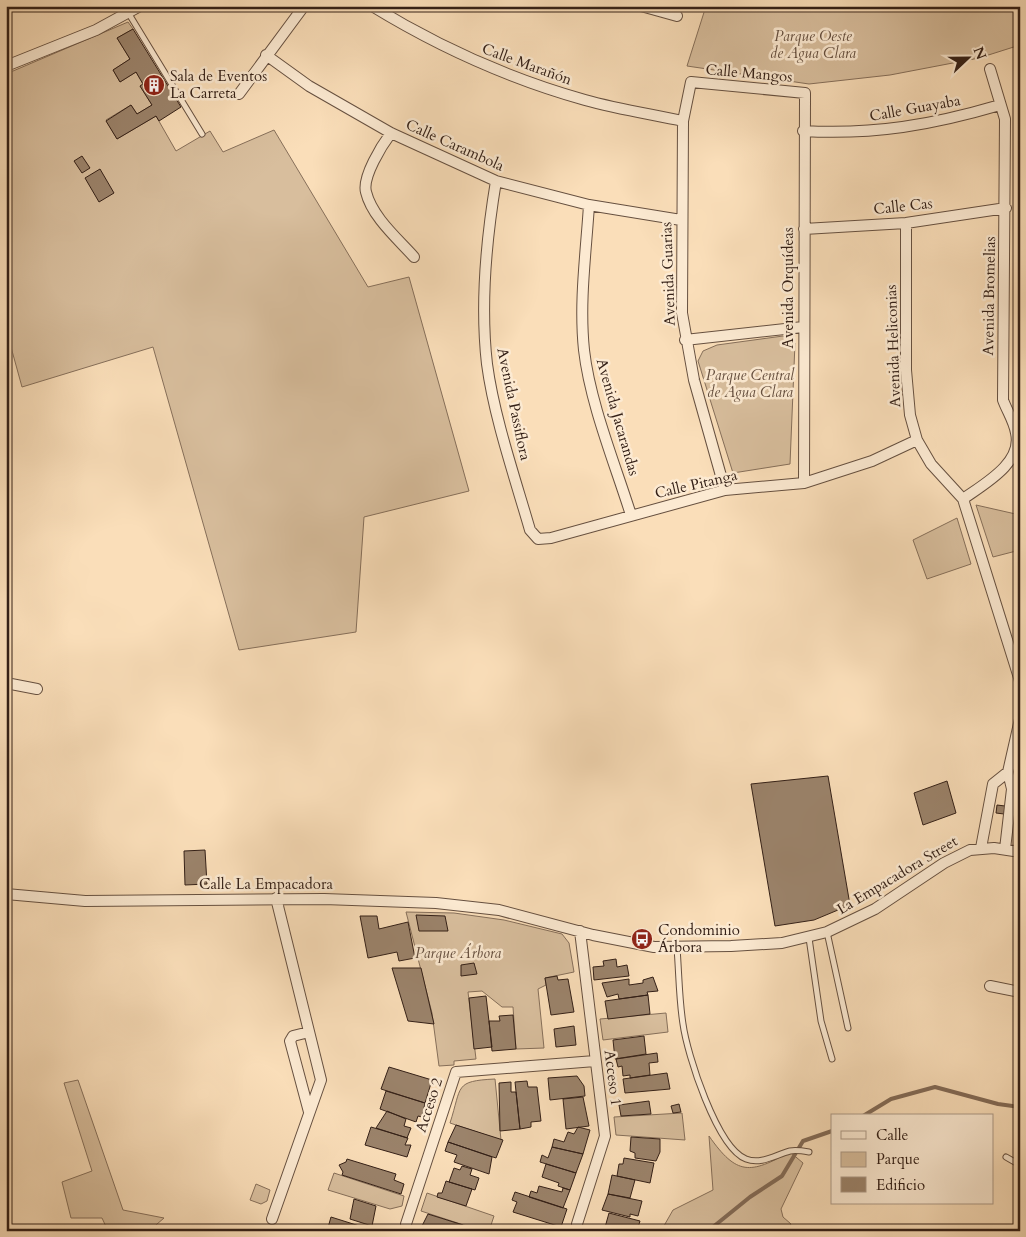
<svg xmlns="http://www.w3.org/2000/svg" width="1026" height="1237" viewBox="0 0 1026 1237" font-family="Cardo,serif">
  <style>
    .green { fill: #d8be9d; stroke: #866f5a }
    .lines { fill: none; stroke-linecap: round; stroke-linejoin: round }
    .stream { stroke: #836b57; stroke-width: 4 }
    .building { fill: #9b836b; stroke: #342017 }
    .service-casing { stroke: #665040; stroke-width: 7 }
    .minor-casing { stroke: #665040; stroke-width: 12 }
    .service { stroke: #fcead2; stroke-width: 5 }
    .minor { stroke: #fcead2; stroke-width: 10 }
    .labels { text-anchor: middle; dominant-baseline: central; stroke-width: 5; stroke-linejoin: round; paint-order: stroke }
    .park-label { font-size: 15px; font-style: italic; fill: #654f3f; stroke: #fcead2 }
    .street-label { font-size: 15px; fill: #342017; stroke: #fcead2 }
    .poi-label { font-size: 15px; fill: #342017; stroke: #fcead2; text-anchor: start }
  </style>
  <rect width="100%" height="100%" fill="#fadeb9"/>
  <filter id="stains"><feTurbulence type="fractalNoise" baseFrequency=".004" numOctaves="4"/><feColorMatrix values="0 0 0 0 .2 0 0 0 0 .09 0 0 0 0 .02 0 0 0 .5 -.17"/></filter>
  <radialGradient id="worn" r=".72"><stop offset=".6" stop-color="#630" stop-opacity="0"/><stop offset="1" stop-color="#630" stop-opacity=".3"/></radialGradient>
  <!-- green -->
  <path class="green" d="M706,6h314v39l-41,13 -89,17 -81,9 -122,-18z
    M128,22l5,7 -16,9 13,21 -17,11 7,12 16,-10 7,12 -3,2 12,19 -15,9 -6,-9 -25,15 11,19 39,-23 20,35 34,-20 13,21 51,-22 94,157 41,-10 60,214 -105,26 -8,115 -117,18 -86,-303 -131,40 -16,-58v-255z
    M783,336l12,7 -5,121 -57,9 -35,-112 5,-10 14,-6z
    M976,505l44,10v35l-27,7z
    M957,518l14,46 -44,15 -14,-39z
    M406,912l48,1 50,7 58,14 7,9 5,29 -29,6 1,7 -8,4 6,59 -28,1 -3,-42h-11l-20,-16 -14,1 8,67 -22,2v4l-15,1 -7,-53z
    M666,1013l2,19 -65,8 -3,-21z
    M495,1079l6,61 -51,-17c12,-37 4,-42 45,-44z
    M78,1080l45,130 41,8 -15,13h-41l-6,-13h-31l-9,-36 30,-11 -28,-88z
    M682,1113l3,27 -69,-5 -2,-18z
    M709,1136c28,40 41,38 81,16l13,11 -22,46 2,8 8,7 -5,7h-125l12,-21 40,-20z
    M334,1173l70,23 -2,10 -12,3 -62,-19z
    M256,1184l14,6 -3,11 -6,3 -11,-4z
    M427,1193l67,23 -5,15h-7l-61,-20z"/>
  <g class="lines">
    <!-- stream -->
    <path class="stream" d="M863,1116l28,-17 44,-12 63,17 22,3
      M708,1231l42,-34 32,-21 21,-35 29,-10"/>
  </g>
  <!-- building -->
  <path class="building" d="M133,29l48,78 -22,14 -3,-5 -39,23 -11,-18 25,-16 6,9 15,-9 -12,-19 3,-2 -7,-12 -16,10 -7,-12 17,-11 -13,-21z
    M82,156l8,12 -8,5 -8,-12z
    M100,169l14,24 -15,9 -14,-24z
    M828,776l22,129 -36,15 -39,6 -24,-142z
    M947,781l9,32 -33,12 -9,-32z
    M997,805l8,1 -1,8 -8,-1z
    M205,850l2,34 -22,1 -1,-34z
    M416,915l29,1 3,15h-29z
    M360,916h17l2,13 29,-7 7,36 -16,3 -2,-9 -29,6z
    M616,959l1,8 10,-2 2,11 -35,4 -1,-13 11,-1 -1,-5z
    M474,963l3,11 -16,2v-11z
    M392,968h29l13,56 -26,-3z
    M557,976l1,4 10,-1 6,33 -23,3 -6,-37z
    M653,977l5,14 -11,1 1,3 -29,4 -1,-5 -11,3 -5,-14 27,-4v6l14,-2v-3z
    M648,995l2,19 -42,5 -3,-18z
    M486,996l6,51 -18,2 -5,-51z
    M513,1015l3,34 -24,2 -3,-30h11l-1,-5z
    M574,1026l2,19 -20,2 -2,-18z
    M644,1036l2,18 -31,5 -2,-19z
    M657,1053l1,9 -9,1 1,12 -20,3v-3l-7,1 -1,-10 -4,1 -2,-8z
    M389,1067l43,13 -7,23 -44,-14z
    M667,1073l3,16 -45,4 -2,-14z
    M577,1076l7,10 1,10 -35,4 -2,-22z
    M527,1081l1,6h9l4,34 -10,1v5l-11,2 -5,-47z
    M511,1082v10h5l4,37 -20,2 -1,-48z
    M386,1091l39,12 -3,14 -4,-1 -2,6 -36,-13z
    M583,1097l6,29 -23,3 -3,-30z
    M649,1101l2,13 -30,2 -2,-11z
    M679,1104l2,8 -8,1 -2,-7z
    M387,1111l19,8 -2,7 7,2 -4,10 -31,-10z
    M456,1125l47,15 -7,18 -48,-16z
    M371,1127l37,11 -3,7h6l-4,12 -42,-12z
    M578,1127l12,3 -7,24 -31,-7 2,-8 10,3 4,-10 6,2z
    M631,1137l29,2v13l-4,9 -21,-3v-5l-5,-2z
    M448,1142l44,15 -3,17 -35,-12 3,-7 -12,-4z
    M552,1147l31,7 -7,19 -36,-11 2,-7 6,3z
    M624,1158l30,5 -4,20 -33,-7 2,-12h4z
    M347,1159l49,15 -2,6 10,4 -3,10 -59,-19 1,-3 -4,-7 7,-3z
    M546,1164l30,9 -6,17 -12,-4 1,-3 -17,-6z
    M462,1166l10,3 -2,6 9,3 -4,12 -26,-8 5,-14 6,2z
    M612,1175l23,5 -5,18 -22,-4z
    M446,1181l26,8 -6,17 -29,-9 1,-4h4z
    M539,1186l23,6 1,-4 7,2 -7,18 -34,-11 2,-6 6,2z
    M515,1192l52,17 -6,18 -48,-15 4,-10 -5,-2z
    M608,1194l34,7 -4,15 -8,-2v3l-28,-7z
    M354,1199l22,7 -4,20 -22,-7z
    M609,1213l31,8 -3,10h-33z
    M428,1214l35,11 -2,6h-32l1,-2 -9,-1z
    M331,1217l38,12v2h-42z"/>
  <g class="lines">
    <!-- service casing -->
    <g class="service-casing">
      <path id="service" d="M129,14l73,120
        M827,932l21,96
        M809,938l12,83 11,38
        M677,948c2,25 2,51 6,76 4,30 34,124 63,135 15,6 29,-4 44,-8 5,-1 13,0 19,1
        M1006,1157l14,8"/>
    </g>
    <!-- minor casing -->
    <g class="minor-casing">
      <path id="minor" d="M372,6c67,41 138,73 213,94 32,9 65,14 98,21
        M641,6l36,10
        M266,55l43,31 82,47 105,48 93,24 92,15
        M6,66l90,-36 44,-24
        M239,94l65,-88
        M803,131c71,4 129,-6 197,-26
        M391,133c-9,12 -29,44 -25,59 6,25 32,47 48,65
        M496,181c-10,60 -16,122 -9,183 7,53 28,114 43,166l8,9 13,-1 174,-48 79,-7 68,-22 45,-21
        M589,205c-3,48 -10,97 -5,145 6,53 31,114 47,165
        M906,223v147l4,45 7,25 14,24 32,35 57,182
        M804,229l102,-6 100,-15
        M685,340l118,-13
        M725,490l-31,-110 -12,-67 1,-192 8,-39 114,11 -1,390
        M963,499c21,-15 60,-36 53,-66 -2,-12 -9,-22 -13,-33l2,-281 -15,-50
        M6,683l31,6
        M981,848l12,-64 15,-12
        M1005,849l7,-60 -4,-17 12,-53
        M6,894l79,7 239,-2 112,4 63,7 94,25 61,12 77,-1 51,-3 45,-11 48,-23 69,-46 26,-13 24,-2 26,4
        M990,986l30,6
        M309,1032l-16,4 -3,5 19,71
        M272,1219l49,-139 -45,-182
        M406,1224l50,-152 139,-11
        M577,1224l28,-88 -25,-205"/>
    </g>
    <!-- service -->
    <use href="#service" class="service"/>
    <!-- minor -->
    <use href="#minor" class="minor"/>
  </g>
  <!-- icons -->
  <defs>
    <g id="building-disc" transform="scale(1.125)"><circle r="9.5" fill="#8f2418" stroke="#fcead2"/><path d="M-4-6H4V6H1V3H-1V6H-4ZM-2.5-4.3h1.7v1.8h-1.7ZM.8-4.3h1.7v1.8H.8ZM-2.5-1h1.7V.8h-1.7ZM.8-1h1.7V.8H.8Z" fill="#fff"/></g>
    <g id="bus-disc" transform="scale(1.125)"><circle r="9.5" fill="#8f2418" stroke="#fcead2"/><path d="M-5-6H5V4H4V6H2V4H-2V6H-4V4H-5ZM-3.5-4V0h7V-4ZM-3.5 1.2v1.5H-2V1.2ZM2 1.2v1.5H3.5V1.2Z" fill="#fff"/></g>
  </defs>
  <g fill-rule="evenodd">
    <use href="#building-disc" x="154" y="85"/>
    <use href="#bus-disc" x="642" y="939"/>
  </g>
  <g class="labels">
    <!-- park labels -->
    <g class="park-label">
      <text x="813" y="36">Parque Oeste<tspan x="813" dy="17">de Agua Clara</tspan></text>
      <text x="750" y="375">Parque Central<tspan x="750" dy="17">de Agua Clara</tspan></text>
      <text x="458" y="953">Parque Árbora</text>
    </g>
    <!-- street labels -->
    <g class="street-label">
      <text transform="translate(527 64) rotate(20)">Calle Marañón</text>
      <text transform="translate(749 73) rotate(5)">Calle Mangos</text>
      <text transform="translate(915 108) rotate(-10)">Calle Guayaba</text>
      <text transform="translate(455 145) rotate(24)">Calle Carambola</text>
      <text transform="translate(903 206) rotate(-6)">Calle Cas</text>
      <text transform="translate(668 274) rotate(-92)">Avenida Guarias</text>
      <text transform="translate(788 288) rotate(-90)">Avenida Orquídeas</text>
      <text transform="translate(989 296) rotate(-89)">Avenida Bromelias</text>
      <text transform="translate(893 346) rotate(-92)">Avenida Heliconias</text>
      <text transform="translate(514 404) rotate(78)">Avenida Passiflora</text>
      <text transform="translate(618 417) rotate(74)">Avenida Jacarandas</text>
      <text transform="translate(696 484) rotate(-13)">Calle Pitanga</text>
      <text transform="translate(897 875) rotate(-31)">La Empacadora Street</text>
      <text x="266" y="884">Calle La Empacadora</text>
      <text transform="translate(613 1078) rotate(83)">Acceso 1</text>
      <text transform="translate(429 1105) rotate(-72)">Acceso 2</text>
    </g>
    <!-- poi labels -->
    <g class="poi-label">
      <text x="170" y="76">Sala de Eventos<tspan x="170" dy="17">La Carreta</tspan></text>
      <text x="658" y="930">Condominio<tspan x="658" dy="17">Árbora</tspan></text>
    </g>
  </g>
  <!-- margin -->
  <rect width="1026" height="1237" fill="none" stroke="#fadeb9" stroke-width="25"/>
  <rect x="8" y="8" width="1011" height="1222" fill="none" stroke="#342017" stroke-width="2.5"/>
  <rect x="12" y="12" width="1001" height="1212" fill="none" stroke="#342017"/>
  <!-- legend -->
  <rect x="831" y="1114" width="162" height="90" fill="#fcead2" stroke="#ac9987"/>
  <rect x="841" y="1131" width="25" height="8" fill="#fcead2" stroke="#ac9987"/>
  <text x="876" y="1140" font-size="15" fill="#342017">Calle</text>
  <rect x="841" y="1152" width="25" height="15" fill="#d8be9d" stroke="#ac9987"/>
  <text x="876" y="1164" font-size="15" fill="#342017">Parque</text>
  <rect x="841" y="1177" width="25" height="15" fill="#9b836b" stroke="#ac9987"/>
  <text x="876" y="1190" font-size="15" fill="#342017">Edificio</text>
  <!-- north arrow -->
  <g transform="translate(968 58) rotate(68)" stroke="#fcead2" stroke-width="4" paint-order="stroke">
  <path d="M0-4L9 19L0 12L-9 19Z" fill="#342017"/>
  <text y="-8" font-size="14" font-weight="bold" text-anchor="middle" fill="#342017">N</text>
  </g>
  <rect width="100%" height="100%" filter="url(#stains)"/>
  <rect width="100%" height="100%" fill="url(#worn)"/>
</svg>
